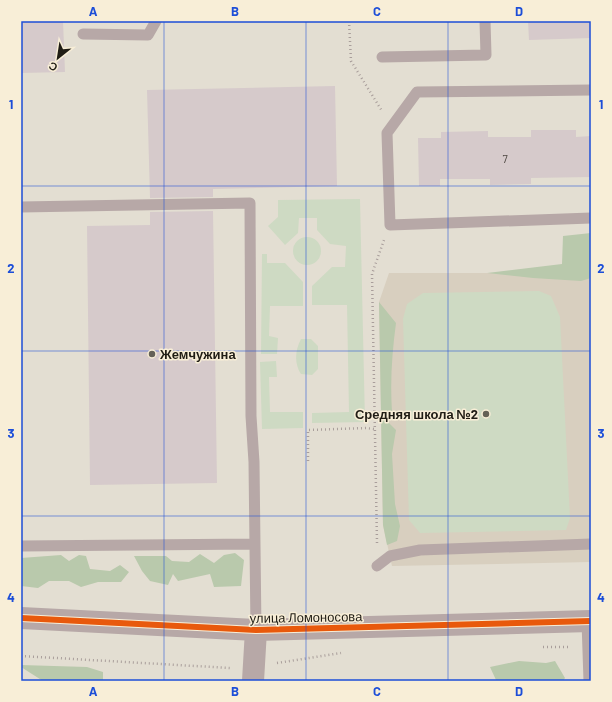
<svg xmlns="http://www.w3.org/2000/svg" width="612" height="702" viewBox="0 0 612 702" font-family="Barlow,sans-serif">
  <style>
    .education { fill: #d8cfbf }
    .green { fill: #cedac3 }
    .forest { fill: #b9c9ac }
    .building { fill: #d6cacb }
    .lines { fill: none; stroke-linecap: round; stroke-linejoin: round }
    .path { stroke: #a99e9b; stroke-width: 2.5; stroke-dasharray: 1 3; stroke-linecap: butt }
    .lane { stroke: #b7a8a7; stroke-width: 11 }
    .street { stroke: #b7a8a7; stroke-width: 22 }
    .cycleway-casing { stroke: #f8eed7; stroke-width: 8 }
    .cycleway { stroke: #e8590c; stroke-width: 6 }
    .grid { fill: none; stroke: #1d4ed8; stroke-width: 1; stroke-opacity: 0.55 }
    .poi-dot { fill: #646157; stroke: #f8eed7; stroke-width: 1.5 }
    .labels { text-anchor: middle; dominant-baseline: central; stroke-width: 3; stroke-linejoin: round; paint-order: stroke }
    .number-label { font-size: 11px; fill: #4e4842 }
    .poi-label { font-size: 13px; font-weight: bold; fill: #201d15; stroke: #f8eed7; text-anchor: start }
    .street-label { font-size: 13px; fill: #201d15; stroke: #f8eed7 }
    .neatline { fill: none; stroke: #1d4ed8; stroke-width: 1.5 }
    .grid-label { font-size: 13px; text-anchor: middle; font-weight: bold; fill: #1d4ed8 }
  </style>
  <rect width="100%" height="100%" fill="#e3ded2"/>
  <!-- education -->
  <path class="education" d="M389,273h202v289l-199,4 -9,-41 -4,-223z"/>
  <!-- green -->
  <path class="green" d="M360,199l5,223 -53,1v-10l37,-1 -2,-107h-35v-19l20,-19h13l1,-21 -16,-2 -13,-14v-12h-18l-1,15 -13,12 -17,-19 10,-9v-17z
    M293 251a14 14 0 1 1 28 0a14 14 0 1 1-28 0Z
    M262,254h5v9h18l18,19v24h-33l-1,30 9,2 -1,16h-16z
    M539,291l12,5 9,21 10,201 -4,12 -146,3 -11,-13 -6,-201 4,-15 16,-11z
    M301,339h10l7,7v23l-6,6 -11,-1c-7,-10 -6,-24 0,-35z
    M276,361l1,16h-8l1,35h33v16l-41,1 -2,-67z"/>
  <!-- forest -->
  <path class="forest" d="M591,233v45l-10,3 -48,-3 -46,-5 75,-9 1,-28z
    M379,302l17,21c-4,30 -6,58 -4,89l-6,8 10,10 -4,24 3,50 5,22 -3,15 -10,4 -4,-20z
    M235,553l9,7 -3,26 -27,1 -4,-13 -32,7 -5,-7 -5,11 -18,-4 -8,-10 -8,-15h32l6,5 17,1 11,-8 14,9 10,-8z
    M61,555l8,6 10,-6 7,1 4,13 20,2 10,-6 9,7 -8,10h-23l-17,5 -12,-6h-20l-11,7 -17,-2v-28z
    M519,661l27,2 9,-2 10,17 -2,3h-66l-1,-1 -6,-13z
    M21,665l66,2 16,5v9h-60l-22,-14z"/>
  <!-- building -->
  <path class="building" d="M21,21h42l2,51 -44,1z
    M528,21h63v17l-62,2z
    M335,86l2,100 -124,3v8l-63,1 -3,-108z
    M531,130h45v7l15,-1v41l-60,1v6l-41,1v-6h-50v7h-21l-1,-48h23v-6l47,-1v6h43z
    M213,211l4,272 -127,2 -3,-259 63,-1v-13z"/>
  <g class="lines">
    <!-- path -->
    <path class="path" d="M349,21l2,40 31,50
      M308,461v-31l58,-2 8,1
      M377,543l-5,-269 12,-34
      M543,647h27
      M21,656l209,12
      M277,663l64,-10"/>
    <!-- lane -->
    <path class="lane" d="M83,34l65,1 8,-14
      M382,57l104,-2 -1,-34
      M591,90l-174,2 -30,41 3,92 201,-7
      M21,207l229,-4 1,213 3,46 2,168
      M21,546l234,-2
      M377,566l13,-10 30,-6 171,-6
      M587,621l2,60"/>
    <!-- street -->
    <path class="street" d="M21,618l235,12 335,-9
      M253,681l3,-51"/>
    <!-- cycleway casing -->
    <g class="cycleway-casing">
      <path id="cycleway" d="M21,618l235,12 335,-9"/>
    </g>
    <!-- cycleway -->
    <use href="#cycleway" class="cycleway"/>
  </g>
  <!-- grid -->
  <path class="grid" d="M164,21v660M306,21v660M448,21v660M21,186h570M21,351h570M21,516h570"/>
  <!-- markers -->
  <g class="poi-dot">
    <circle cx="152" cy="354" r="4"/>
    <circle cx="486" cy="414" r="4"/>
  </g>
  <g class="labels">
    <!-- number labels -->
    <g class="number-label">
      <text x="505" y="158">7</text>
    </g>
    <!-- poi labels -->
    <g class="poi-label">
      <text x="160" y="354">Жемчужина</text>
      <text x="478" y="414" text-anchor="end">Средняя школа №2</text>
    </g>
    <!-- street labels -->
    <g class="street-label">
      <text transform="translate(306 617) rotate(-1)">улица Ломоносова</text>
    </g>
  </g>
  <!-- border -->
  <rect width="612" height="702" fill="none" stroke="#f8eed7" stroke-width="44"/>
  <!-- north arrow -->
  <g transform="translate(58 58) rotate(210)" stroke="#f8eed7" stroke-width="3" paint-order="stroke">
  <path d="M0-3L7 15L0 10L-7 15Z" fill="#201d15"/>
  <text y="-6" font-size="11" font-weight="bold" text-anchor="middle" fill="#201d15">С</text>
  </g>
  <rect x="22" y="22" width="568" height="658" class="neatline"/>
  <g class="grid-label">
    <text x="93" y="16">A</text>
    <text x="235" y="16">B</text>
    <text x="377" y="16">C</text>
    <text x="519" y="16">D</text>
    <text x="11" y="109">1</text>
    <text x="601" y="109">1</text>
    <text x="11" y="273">2</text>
    <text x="601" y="273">2</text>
    <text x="11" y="438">3</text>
    <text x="601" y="438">3</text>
    <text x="11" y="602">4</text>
    <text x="601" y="602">4</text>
    <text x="93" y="696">A</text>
    <text x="235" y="696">B</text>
    <text x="377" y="696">C</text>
    <text x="519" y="696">D</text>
  </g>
</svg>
